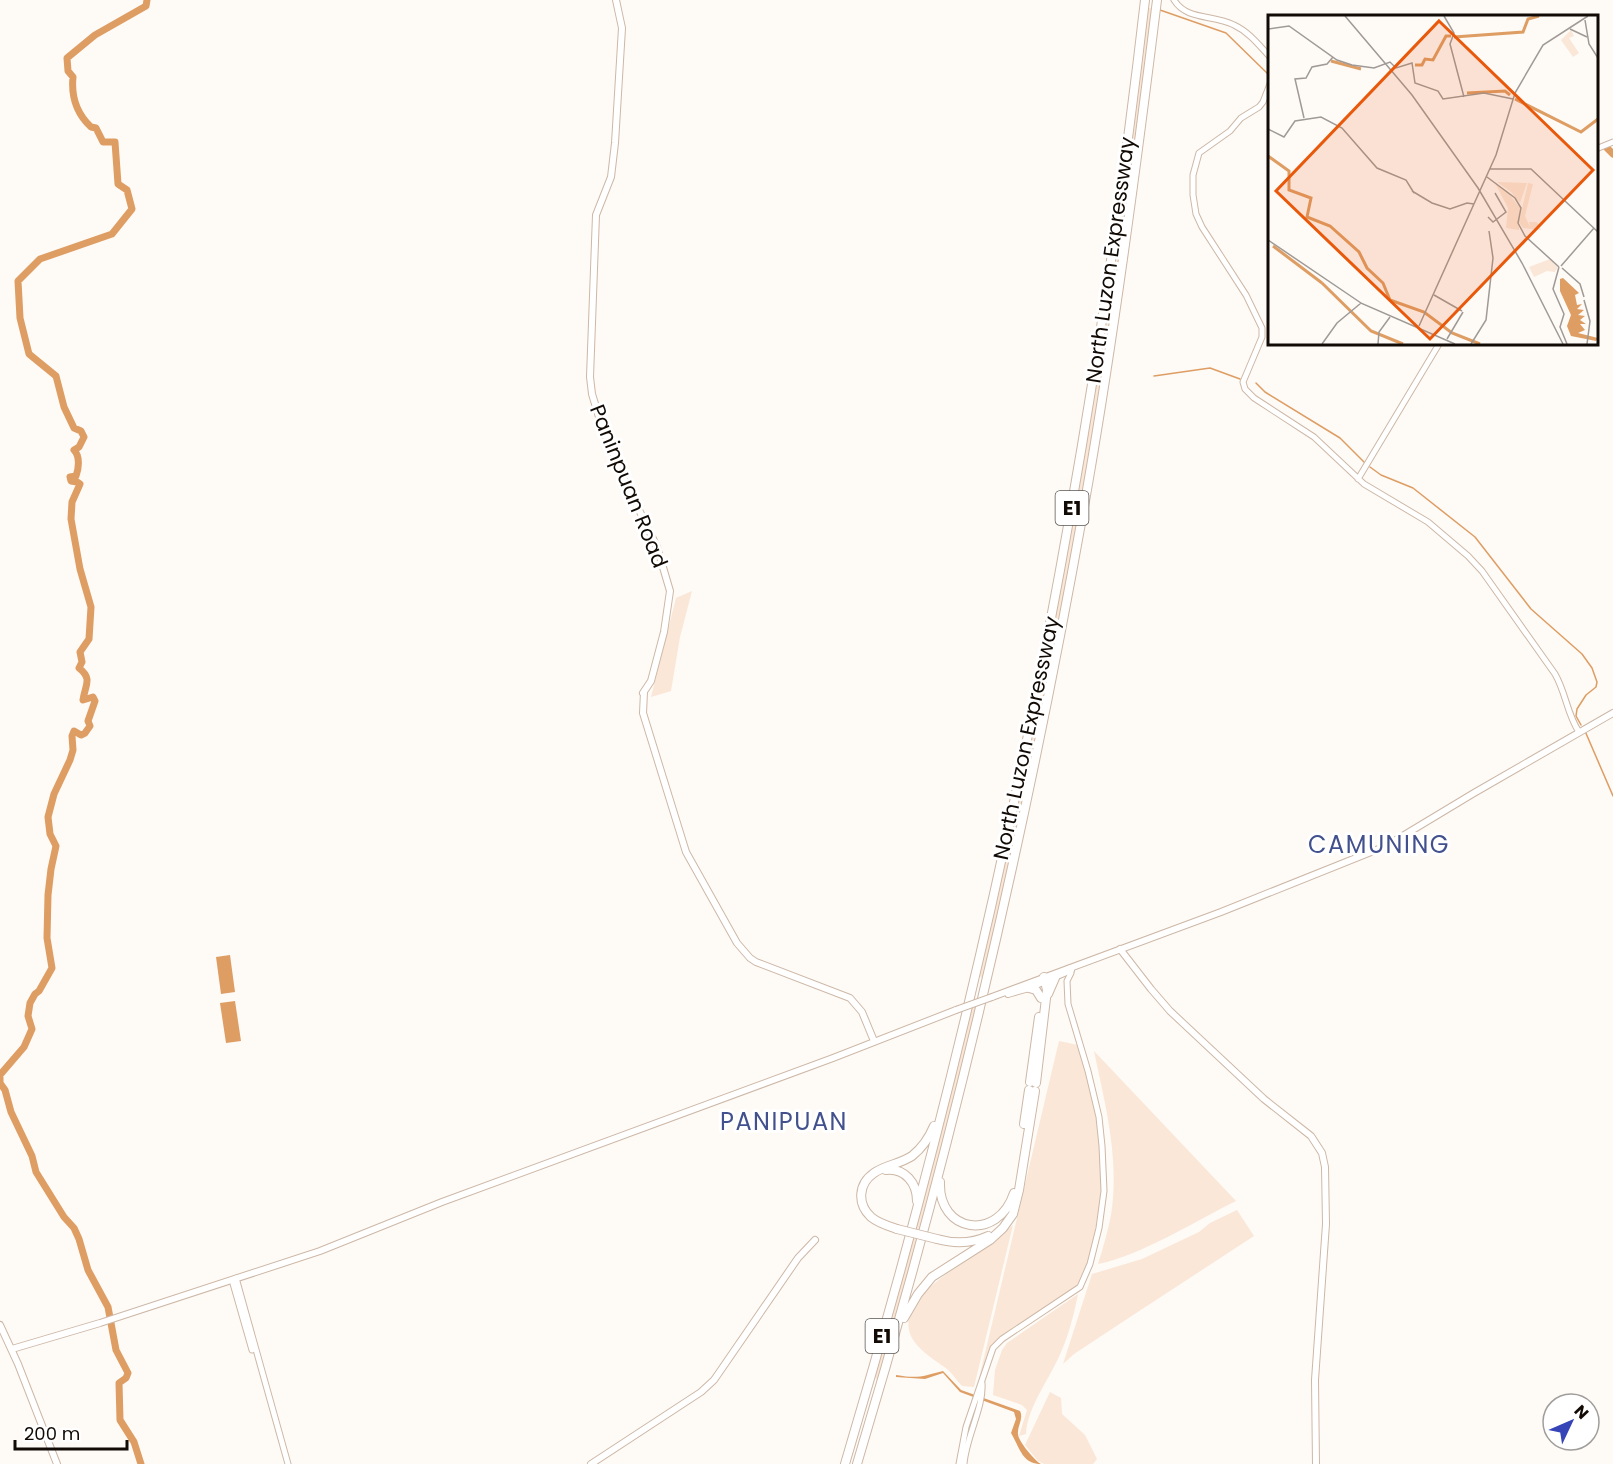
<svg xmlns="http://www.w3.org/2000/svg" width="1613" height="1464" viewBox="0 0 1613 1464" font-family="Poppins,sans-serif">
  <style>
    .green { fill: #fae7d7 }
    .water { fill: #de9d63 }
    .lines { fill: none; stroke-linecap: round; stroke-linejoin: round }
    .stream { stroke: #de9d63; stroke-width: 1.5 }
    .river { stroke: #de9d63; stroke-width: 7 }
    .tertiary-casing { stroke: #cdb8a7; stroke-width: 7 }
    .secondary-casing { stroke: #cdb8a7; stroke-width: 8 }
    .motorway-casing { stroke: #cdb8a7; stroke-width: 10 }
    .tertiary { stroke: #fff; stroke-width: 5 }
    .secondary { stroke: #fff; stroke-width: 6 }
    .motorway { stroke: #fff; stroke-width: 8 }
    .secondary-bridge-casing { stroke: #cdb8a7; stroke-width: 8; stroke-linecap: butt }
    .motorway-bridge-casing { stroke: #cdb8a7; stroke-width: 10; stroke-linecap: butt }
    .secondary-bridge { stroke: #fff; stroke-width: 6 }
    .motorway-bridge { stroke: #fff; stroke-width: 8 }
    .labels { text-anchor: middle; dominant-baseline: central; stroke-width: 6; stroke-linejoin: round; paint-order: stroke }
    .shield { fill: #fff; stroke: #585450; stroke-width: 1.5 }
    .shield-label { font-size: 20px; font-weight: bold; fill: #110a05 }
    .street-label { font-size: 21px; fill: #110a05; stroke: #fff }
    .quarter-label { font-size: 24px; letter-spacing: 1.5px; fill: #42518d; stroke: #fff }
    .inset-river { fill: none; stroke: #de9d63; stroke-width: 3 }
    .inset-road { fill: none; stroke: #9f9a96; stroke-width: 1.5 }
    .view { fill: #e8590c; fill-opacity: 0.15; stroke: #e8590c; stroke-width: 3 }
    .inset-edge { fill: none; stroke: #110a05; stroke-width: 3 }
  </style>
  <rect width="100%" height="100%" fill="#fefaf6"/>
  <!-- green -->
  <path class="green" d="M1147,6l6,4c-26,226 -60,450 -104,673 -20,98 -43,196 -65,294l-2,1 -4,-3 111,-549 27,-168z
    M692,591l-12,46 -9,54 -20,6 25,-99z
    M978,1005l-72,281 -28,93h-2l-2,-5 96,-365z
    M1059,1041l19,4 8,21 14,73 2,48 -7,45 -7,29 -12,26 -80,56 -19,44z
    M1094,1051l142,150c-39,19 -96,55 -138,63 5,-16 10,-33 13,-49 9,-56 -6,-111 -17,-164z
    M1237,1210l17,26 -127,83 -53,35 -11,10 29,-90 50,-15 57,-27 11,-9z
    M1013,1225l-39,162 -12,-1c-5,-5 -9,-12 -15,-17 -13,-10 -34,-21 -38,-39 -7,-33 50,-64 71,-79 11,-8 22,-17 33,-26z
    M1078,1294c-4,20 -9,40 -17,58 -10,25 -34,55 -35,82l-7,2 8,-26 -5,-5 -29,-10 2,-25 7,-20 5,-7z
    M1050,1392l11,6 1,16 23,21 12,24 -4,5h-49l-6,-3 -13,-16z"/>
  <!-- water -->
  <path class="water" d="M230,955l5,37 -14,2 -5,-37z
    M235,1001l6,40 -15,2 -6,-40z
    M943,1371l18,19 59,21c4,8 -3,15 -2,23 0,7 17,27 23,30 -19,0 -21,-16 -30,-31l5,-14 -2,-7 -54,-20 -17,-19 -18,6 -29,-2v-2c23,4 27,1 47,-4z"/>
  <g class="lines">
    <!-- stream -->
    <path class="stream" d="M1160,10l66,23 44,43
      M1596,134l1,1
      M1154,376l56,-8 30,11
      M1256,383l9,9 75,46 24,24
      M1370,467l11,8 32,13 62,49 56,72 51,45 10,14 5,14 -1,5 -10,8 -9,14 -1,7 5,9
      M1585,731l28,65"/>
    <!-- river -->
    <path class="river" d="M1607,148l6,6
      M0,1082v-7l24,-28 8,-18 -4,-13 2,-13 5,-9 4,-3 13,-23 -5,-30 1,-43 3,-26 5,-23 -6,-12 -2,-17 6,-23 16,-34 3,-10 -1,-14 2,-5 7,4 4,-2 5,-7 -2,-5 7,-20 -2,-4 -10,3c2,-15 10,-21 -4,-32l3,-6 -2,-10 9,-13 2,-32 -11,-38 -9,-50 1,-17 8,-18 -3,-2 -6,-1 -1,-4 6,-1c3,-8 4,-20 -2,-26l5,-3 5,-10 -3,-6 -7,-3 -10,-21 -8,-31 -27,-22 -9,-36 -2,-37 22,-22 72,-25 20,-25 -5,-19 -9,-6 -3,-42h-12l-7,-14 -5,-1c-15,-14 -20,-30 -18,-50l-5,-6 -1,-13 28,-23 51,-29 1,-6
      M0,1083l5,7 6,22 21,44 4,16 28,45 10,11 5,11 9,31 20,37 8,43 12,23 -2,5 -7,5 1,37 14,22 7,22"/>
    <!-- tertiary casing -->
    <g class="tertiary-casing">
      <path id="tertiary" d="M1174,0c13,21 39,14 60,25 15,7 25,20 36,32
        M1270,84l-7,18 -4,5 -18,11 -11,13 -31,22 -6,22v20l3,19 6,13 44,68 16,33v9l-19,45 2,7 9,9 60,39 50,47 64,38 40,34 14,15 73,103c11,19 12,40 24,58
        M1596,149l17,-7
        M1358,479l81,-135
        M236,1278l52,186
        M232,1280l20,70
        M959,1464l7,-37 27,-79 9,-9 78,-52 10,-23 9,-36 5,-37 -2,-45 -3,-29 -11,-46 -20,-67 -1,-23 4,-8 -2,-5
        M964,1464c2,-27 20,-57 18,-81"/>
    </g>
    <!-- secondary casing -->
    <g class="secondary-casing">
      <path id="secondary" d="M616,0l6,28 -7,115 -4,34 -15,38 -6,162 2,17 11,36 22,51 32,66 13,44 -6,41 -13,49 -8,12
        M644,692l-1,21 43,139 51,91 13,15 6,4 94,36 12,14 12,29
        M1120,949l31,40 19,22 94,88 47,37 11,17 3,14 1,57 -11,156 1,84
        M1008,994l21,-6 42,-18
        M992,997l229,-85 165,-66 88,-53 139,-80
        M0,1325l18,39 39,100
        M12,1349l88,-26 220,-72 122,-49 391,-144 123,-48
        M591,1464l110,-72 13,-12 84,-122 17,-18"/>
    </g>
    <!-- motorway casing -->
    <g class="motorway-casing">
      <path id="motorway" d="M1029,988l7,2 5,8
        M1048,994l7,-16
        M1030,1082l9,-65
        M1036,1083l11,-93 -3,-13
        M1024,1124l5,-34
        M886,1170c19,-2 31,13 31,31
        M940,1182c-2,51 58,60 74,11
        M897,1229c-9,-3 -19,-6 -26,-12 -14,-13 -13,-33 3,-44 11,-8 26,-9 38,-17 10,-8 17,-18 22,-30
        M937,1239c18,5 34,5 51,-3
        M904,1318l14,-24 14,-17 58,-37 13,-12 10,-14 6,-24 16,-99
        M845,1464c143,-478 243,-969 300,-1464
        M857,1464c97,-321 173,-650 231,-980 28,-161 49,-322 69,-484"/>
    </g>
    <!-- tertiary -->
    <use href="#tertiary" class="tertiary"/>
    <!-- secondary -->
    <use href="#secondary" class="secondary"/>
    <!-- motorway -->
    <use href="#motorway" class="motorway"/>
    <!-- secondary-bridge casing -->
    <g class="secondary-bridge-casing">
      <path id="secondary-bridge" d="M956,1010l36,-13"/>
    </g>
    <!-- motorway-bridge casing -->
    <g class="motorway-bridge-casing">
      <path id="motorway-bridge" d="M897,1229l40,10"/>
    </g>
    <!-- secondary-bridge -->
    <use href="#secondary-bridge" class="secondary-bridge"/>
    <!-- motorway-bridge -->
    <use href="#motorway-bridge" class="motorway-bridge"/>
  </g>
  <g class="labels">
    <!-- shield labels -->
    <g class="shield">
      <rect x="1055.5" y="491" width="33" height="34" rx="4.5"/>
      <rect x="865.5" y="1319" width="33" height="34" rx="4.5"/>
    </g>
    <g class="shield-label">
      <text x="1072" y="508">E1</text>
      <text x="882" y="1336">E1</text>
    </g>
    <!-- street labels -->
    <g class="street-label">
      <text transform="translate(1110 260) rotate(-82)">North Luzon Expressway</text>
      <text transform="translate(629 486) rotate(68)">Paninpuan Road</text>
      <text transform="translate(1026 738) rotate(-78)">North Luzon Expressway</text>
    </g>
    <!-- quarter labels -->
    <g class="quarter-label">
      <text x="1379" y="844">CAMUNING</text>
      <text x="784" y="1121">PANIPUAN</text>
    </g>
  </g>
  <!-- overview -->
  <g transform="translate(1268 15)">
    <rect width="330" height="330" fill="#fefaf6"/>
    <path d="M303,15l3,6 -5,2 10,15 -6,4 -12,-17zM229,167l30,1 -7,20 -9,-11zM227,168l12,8 13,17 -1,22 -13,-2 2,-20zM260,168l5,1 -8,32 5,11 -1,-5h8l4,8 -18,-2 -4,-6zM282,244l8,8 -3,5 -8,-1 -13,6 -5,-10z" fill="#fae7d7"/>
    <path d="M295,263l16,15 -4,2 2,10 5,-1 -5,5 7,1 -6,5 7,1 -5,4 6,4h-6l5,6 -7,3 20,5 -2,3 -25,-5 -4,-10 4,-11 -11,-24v-12z" fill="#de9d63"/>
    <path class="inset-river" d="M186,22l69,-5 5,-13 11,-3M63,46l30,8M147,50h7l3,-6 8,1 13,-24h5M199,78l38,-2 5,4M247,84l66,33 17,-13M0,141l21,15v19l22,8 -4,19 23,9 29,26 8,16 16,15 7,17 34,12 28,21 28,11M5,231l49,37M54,268l49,48 32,13"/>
    <path class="inset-road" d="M77,1l67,79 66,93 44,75 41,81M176,1l10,17 -4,11 14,53M317,5l4,24 9,14M0,14l21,-3 48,34 15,5 22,3 16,-6 6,6 16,-5 3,20 23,8 5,8 41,-6 29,6M302,14l17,8M36,103l-9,-39 11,-1 6,-11 15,-3 6,-7M0,114l16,8 11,-16 26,-4 21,11 35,40 29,12 8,13M221,154h42l67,63M219,162l28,21 6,10 -3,15 7,13 34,31M144,176l20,12 18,6 17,-6 7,1M220,202l5,5 13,-10 -11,-19M0,225l93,63M293,251l33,-38M291,252l-6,22 11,25 -4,13 7,17M294,253l18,16 4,13M166,280l28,16M316,285l6,21 -3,23M151,311l77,-171 19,-62 28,-48 45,-29M179,324l16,-27M54,329l15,-21 24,-20 94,41M110,329l1,-12 11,-15M203,329l15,-24 7,-62 -4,-27"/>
    <path class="view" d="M171,6l154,149 -163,169 -154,-148z"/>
    <rect width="330" height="330" class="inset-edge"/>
  </g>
  <!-- north arrow -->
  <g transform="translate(1571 1422) rotate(46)"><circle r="28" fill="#ffffff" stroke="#a09d9b" stroke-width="1.5"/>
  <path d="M0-4.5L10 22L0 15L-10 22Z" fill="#3544b7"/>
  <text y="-9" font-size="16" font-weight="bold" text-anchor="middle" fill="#110a05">N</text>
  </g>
  <!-- scale -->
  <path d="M15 1440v9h112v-9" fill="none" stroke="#110a05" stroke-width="3"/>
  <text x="24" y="1440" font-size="18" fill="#110a05" stroke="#ffffff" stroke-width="4.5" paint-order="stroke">200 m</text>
</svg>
